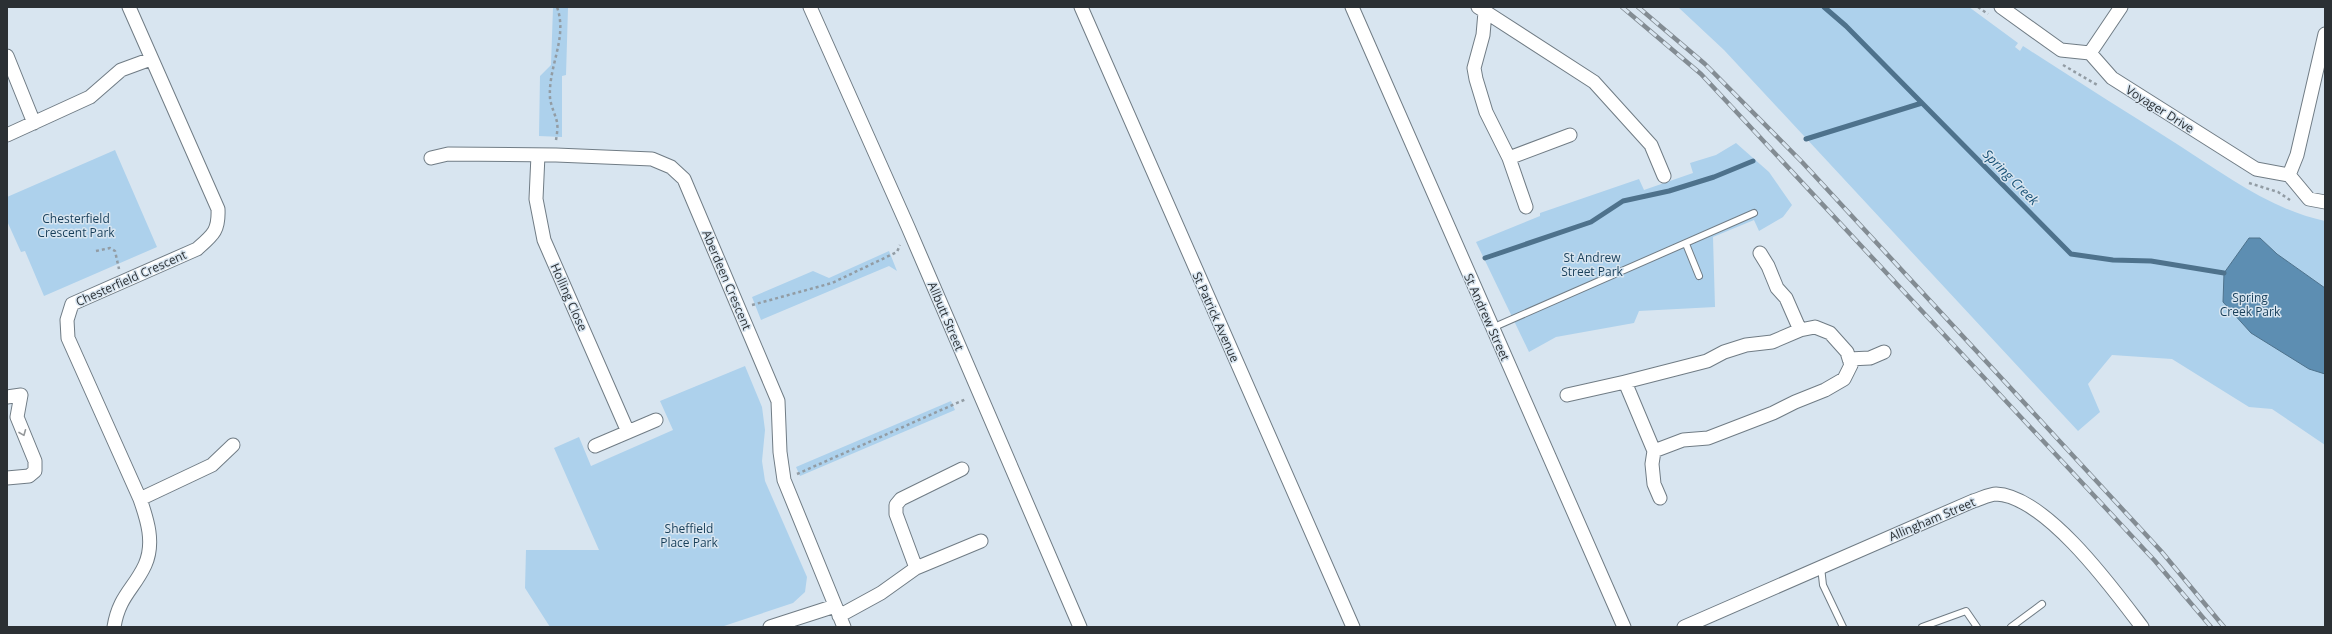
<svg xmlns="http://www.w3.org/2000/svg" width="2332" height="634" viewBox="0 0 2332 634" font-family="'Open Sans',sans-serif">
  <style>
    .green { fill: #add1ec }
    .water { fill: #5d8eb2; stroke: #4e728c }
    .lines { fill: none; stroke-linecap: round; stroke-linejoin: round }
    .stream { stroke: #4e728c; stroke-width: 5 }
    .service-casing { stroke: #707c85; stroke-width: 8 }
    .minor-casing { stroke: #707c85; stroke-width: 15 }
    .path { stroke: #929ca4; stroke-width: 2.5; stroke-dasharray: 3 3; stroke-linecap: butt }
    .service { stroke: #fff; stroke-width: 6 }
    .minor { stroke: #fff; stroke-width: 13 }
    .rail-casing { stroke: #838c93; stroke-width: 4.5 }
    .rail { stroke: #d8e5f0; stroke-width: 3; stroke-dasharray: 9; stroke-linecap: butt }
    .oneway { stroke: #95989a }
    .labels { text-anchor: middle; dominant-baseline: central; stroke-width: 3; stroke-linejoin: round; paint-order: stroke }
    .street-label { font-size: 12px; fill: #2b3034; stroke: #d8e5f0 }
    .park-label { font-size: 12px; fill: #183f5a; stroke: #d8e5f0 }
    .water-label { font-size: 13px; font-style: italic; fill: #155075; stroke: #d8e5f0 }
  </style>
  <rect width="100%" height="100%" fill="#d8e5f0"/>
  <!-- green -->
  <path class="green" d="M1678,7h291l49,36 -3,4 5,4 3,-5c52,34 105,67 157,100 45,29 92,64 145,75v224l-53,-36 -23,-2 -77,-48 -60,-4 -24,29 12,28 -22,19 -354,-381z
    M553,8h15l-2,67 -4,1v61l-23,-1 1,-60 11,-11z
    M1736,143l33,29 23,33 -9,12 -24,14 -5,-11 -41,17 2,70 -76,4 -5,12 -78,14 -27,15 -53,-110 64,-26v-3l99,-34 5,11 49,-17 -3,-10 26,-8z
    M115,150l42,97 -113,49 -19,-45 -4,1 -14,-31v-24z
    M889,251l8,20 -8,-5 -128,54 -9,-23 61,-26 16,7z
    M745,366l17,41 3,23 -3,31 3,20 42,96 -2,15 -12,11 -72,24h-171l-25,-39 1,-38h73l-45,-102 25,-11 12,29 82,-36 -13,-29z
    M951,401l4,9 -155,66 -4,-9z"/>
  <!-- water -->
  <path class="water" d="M2249,238h11l17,16 48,34v86l-16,-5 -58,-36 -28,-31 1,-29z"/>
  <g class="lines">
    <!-- stream -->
    <path class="stream" d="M1824,7l22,19 225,228 42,6 38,1 73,12
      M1806,139l116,-36
      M1485,258l106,-36 32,-21 46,-10 45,-14 39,-16"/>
    <!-- service casing -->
    <g class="service-casing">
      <path id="service" d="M1686,244l13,32
        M1492,328l262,-115
        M1821,567l2,18 20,42
        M1922,627l44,-16 11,16
        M2011,627l31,-23"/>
    </g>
    <!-- minor casing -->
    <g class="minor-casing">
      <path id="minor" d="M810,7l98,220 172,400
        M1081,7l272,620
        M1352,7l272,620
        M1478,7l116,75 57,63 13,31
        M2001,7l60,43 29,3 22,25 144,91 33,6 20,24 16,3
        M1485,12l-2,23 -9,33 2,11 10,33 23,46 17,49
        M2090,53l31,-46
        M7,56l27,67
        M7,135l83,-38 31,-27 30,-11
        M538,155l-2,44 8,41 84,192
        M431,158l17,-4 108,1 96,4 19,8 13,12 94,222 2,51 4,28 60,147
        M1509,158l61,-23
        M2289,175l8,-20 28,-121
        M1760,253l8,13 9,22 9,10 14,32
        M1849,359l21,-1 14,-6
        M1625,382l82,-21 17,-9 22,-7 26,-3 28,-12 15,-3 15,6 17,19 4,13 -7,14 -19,11 -30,12 -22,11 -65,25 -25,2 -29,11
        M1567,395l58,-13 29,69 -2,13 2,20 6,14
        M7,397l14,-2 -4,22 18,44v10l-6,5 -22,2
        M595,446l61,-26
        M140,499l72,-34 21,-20
        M916,568l65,-27
        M839,616l42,-23 35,-25 -20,-54v-9l5,-6 61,-30
        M114,627c5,-31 20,-38 31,-62 10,-22 2,-46 -5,-66l-72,-161 -1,-18 5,-16 125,-55c16,-14 22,-18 21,-40l-89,-202
        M770,627l65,-21
        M1684,627l289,-126c7,-2 17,-7 23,-7 50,2 118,96 146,133"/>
    </g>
    <!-- path -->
    <path class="path" d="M1978,7l10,7
      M2063,65l36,21
      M556,140c1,-6 2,-13 1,-18 -2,-8 -6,-16 -7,-24 -2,-32 18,-60 7,-91
      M2249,183l29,9 12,8
      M96,251l14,-3 5,3 4,18
      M752,305l80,-22 65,-31 3,-7
      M797,474l169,-75"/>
    <!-- service -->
    <use href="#service" class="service"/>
    <!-- minor -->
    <use href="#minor" class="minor"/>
    <!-- rail casing -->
    <g class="rail-casing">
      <path id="rail" d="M1622,7l79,67 454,487 56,66
        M1638,7l67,57 97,98 359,389 63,76"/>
    </g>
    <!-- rail -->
    <use href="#rail" class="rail"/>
  </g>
  <!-- one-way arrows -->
  <defs><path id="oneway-chevron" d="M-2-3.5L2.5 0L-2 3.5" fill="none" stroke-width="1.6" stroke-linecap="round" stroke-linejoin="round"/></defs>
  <use class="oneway" href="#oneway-chevron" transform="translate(23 433) rotate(68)"/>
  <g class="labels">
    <!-- street labels -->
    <g class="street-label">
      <text transform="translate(2160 109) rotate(32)">Voyager Drive</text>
      <text transform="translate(131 278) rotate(-24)">Chesterfield Crescent</text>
      <text transform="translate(727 280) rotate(67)">Aberdeen Crescent</text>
      <text transform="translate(569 297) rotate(66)">Holling Close</text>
      <text transform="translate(946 316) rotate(67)">Allbutt Street</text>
      <text transform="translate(1216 317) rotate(66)">St Patrick Avenue</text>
      <text transform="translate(1487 317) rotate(66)">St Andrew Street</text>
      <text transform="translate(1932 519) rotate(-23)">Allingham Street</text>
    </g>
    <!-- park labels -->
    <g class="park-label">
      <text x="76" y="218">Chesterfield<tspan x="76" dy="14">Crescent Park</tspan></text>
      <text x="1592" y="257">St Andrew<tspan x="1592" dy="14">Street Park</tspan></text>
      <text x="2250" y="297">Spring<tspan x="2250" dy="14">Creek Park</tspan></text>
      <text x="689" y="528">Sheffield<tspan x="689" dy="14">Place Park</tspan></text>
    </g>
    <!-- water labels -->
    <g class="water-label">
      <text transform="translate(2011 177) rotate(45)">Spring Creek</text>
    </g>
  </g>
  <!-- border -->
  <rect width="2332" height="634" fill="none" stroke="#2b3034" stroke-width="16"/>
</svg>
